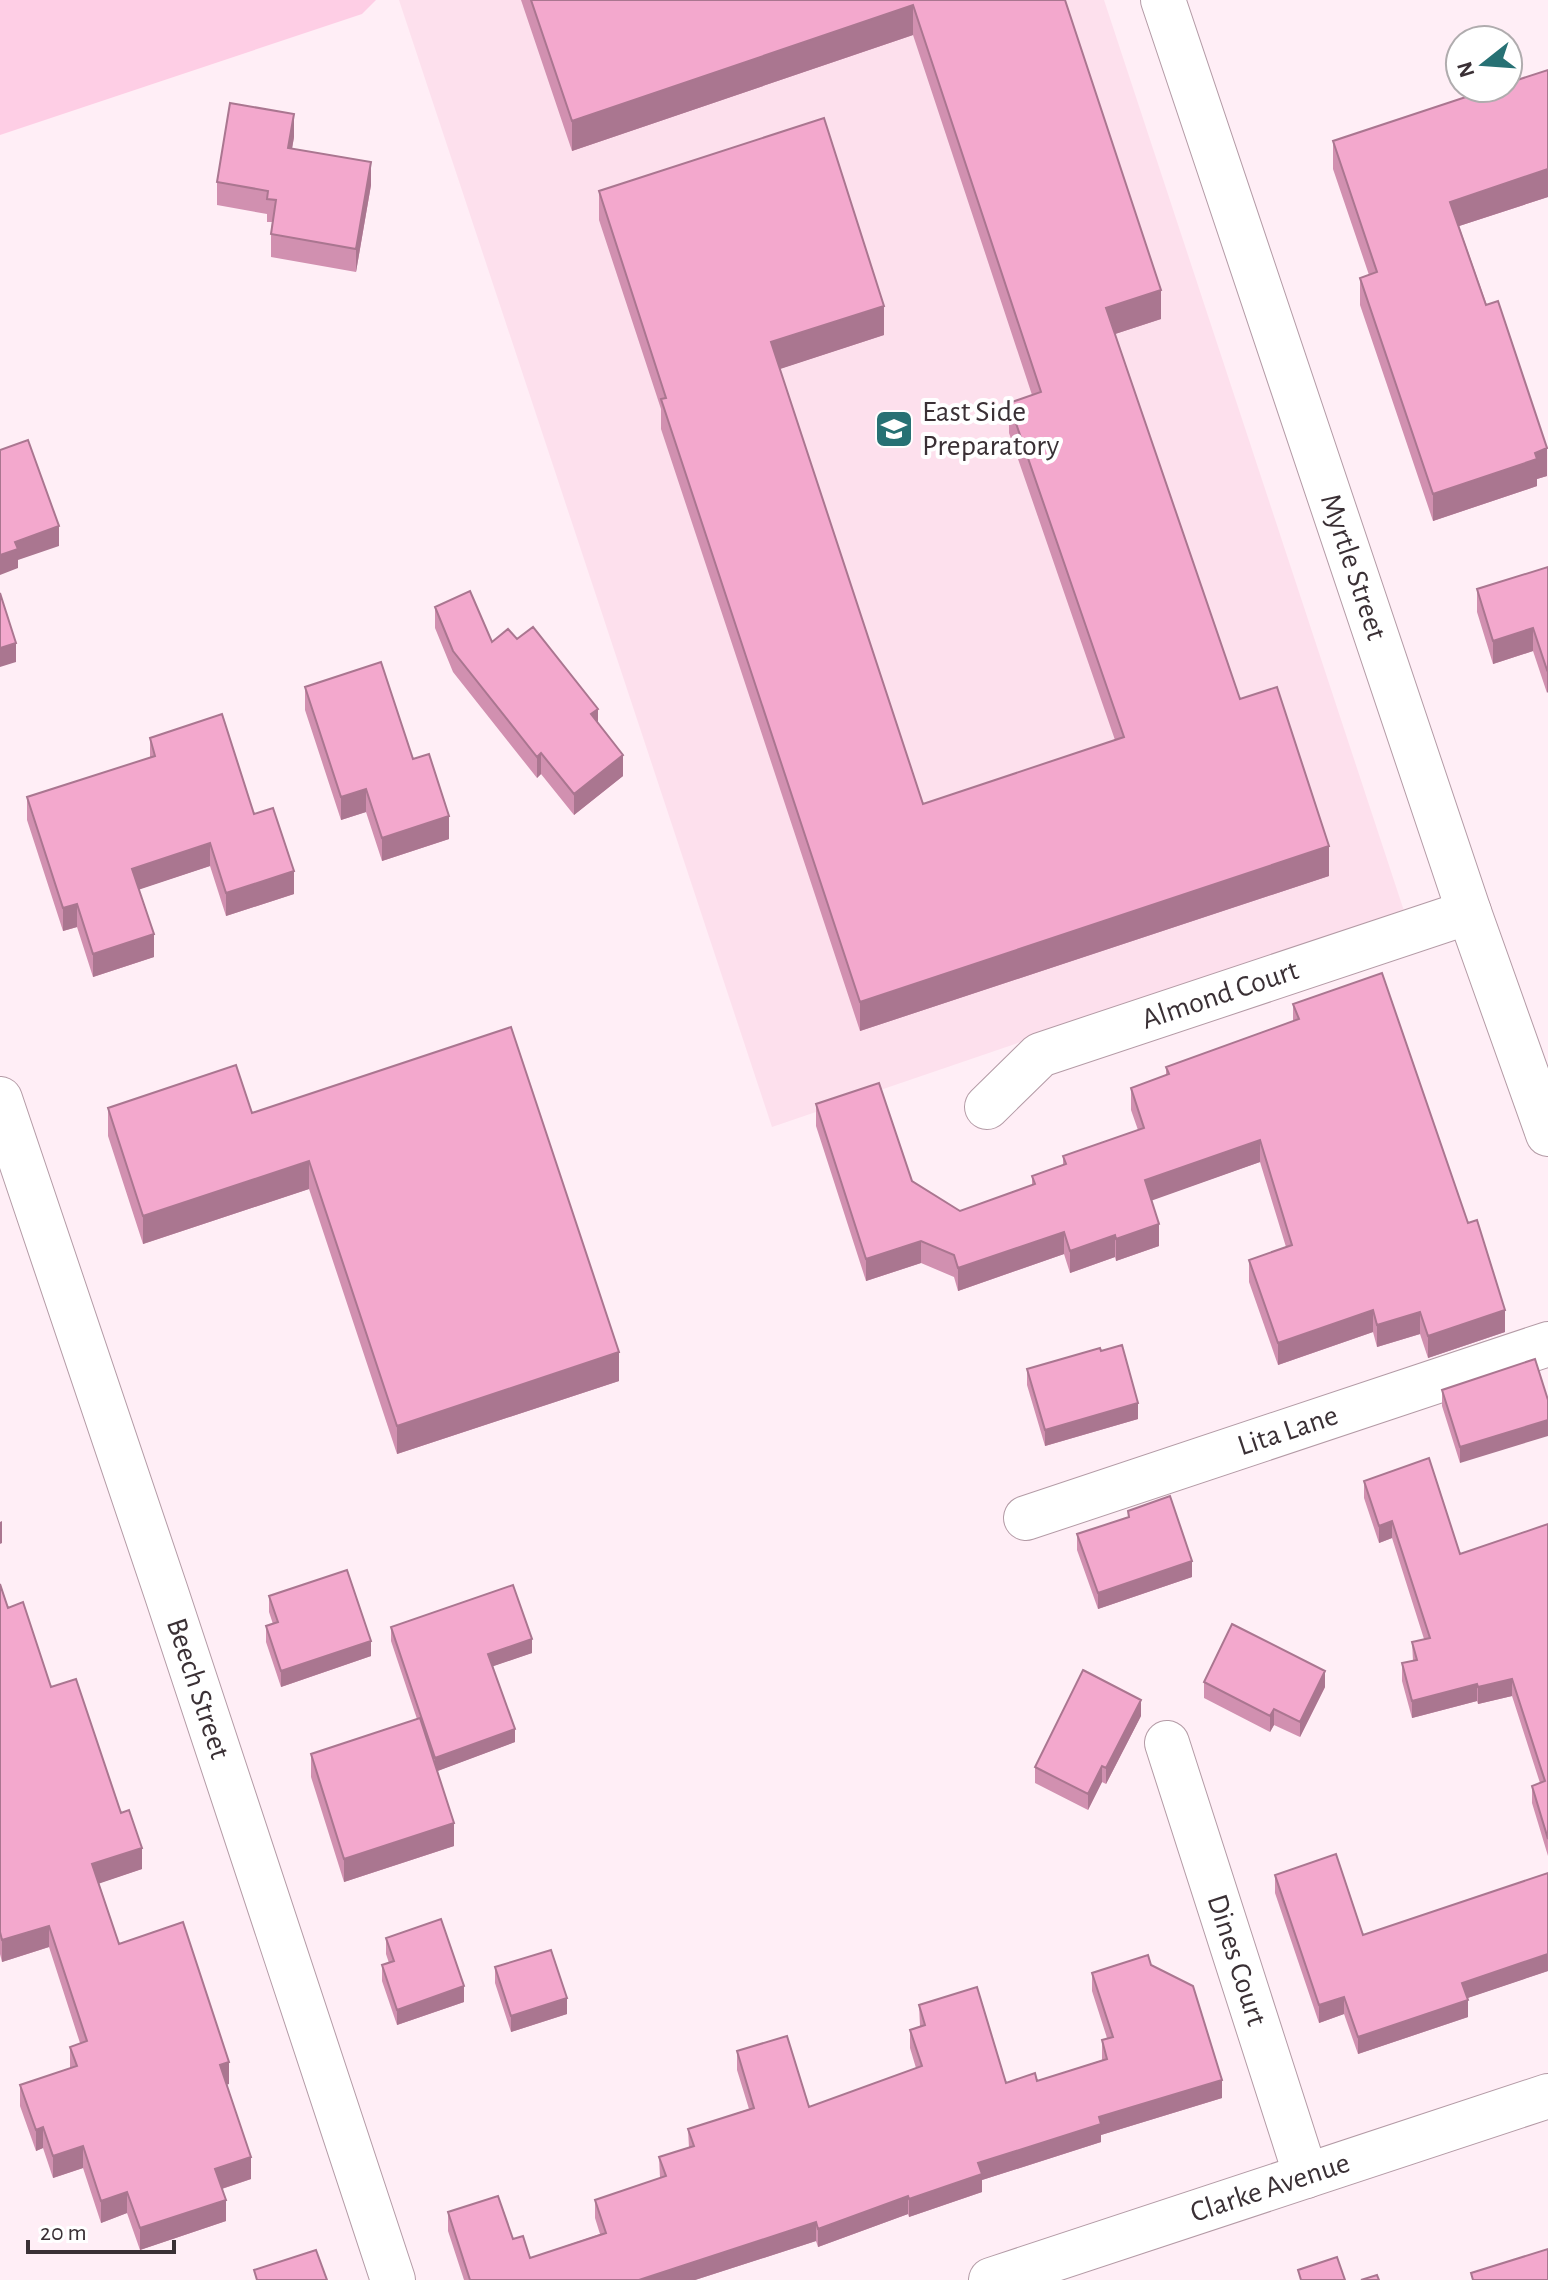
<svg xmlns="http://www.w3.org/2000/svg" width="1548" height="2280" viewBox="0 0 1548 2280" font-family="'Alegreya Sans',sans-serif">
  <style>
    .built { fill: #fde0ed }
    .green { fill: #fecee5 }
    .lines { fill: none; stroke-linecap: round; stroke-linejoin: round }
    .minor-casing { stroke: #b49ba6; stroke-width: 46 }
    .minor { stroke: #fff; stroke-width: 44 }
    .wall { fill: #d190b0 }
    .shaded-wall { fill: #aa7690 }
    .building { fill: #f3a8cd; stroke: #aa7690; stroke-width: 2 }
    .labels { text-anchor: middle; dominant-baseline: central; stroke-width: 8; stroke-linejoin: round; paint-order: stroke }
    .poi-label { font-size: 30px; fill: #3a3035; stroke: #fff; text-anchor: start }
    .street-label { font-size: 30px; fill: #3a3035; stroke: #fff }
  </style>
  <rect width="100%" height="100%" fill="#ffeef6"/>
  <!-- built -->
  <path class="built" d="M399,0h705l300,911 -632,216z"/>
  <!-- green -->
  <path class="green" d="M0,0h376l-14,14 -362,121z"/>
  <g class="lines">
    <!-- minor casing -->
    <g class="minor-casing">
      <g id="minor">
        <path id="s1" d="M1163,0l306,912 79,222"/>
        <path id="s2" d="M0,1099l166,493 227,688"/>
        <path id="s3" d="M987,1107l53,-52 429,-143"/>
        <path id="s4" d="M1026,1518l522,-174"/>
        <path id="s5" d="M1167,1743l139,433"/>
        <path id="s6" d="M991,2280l557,-184"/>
      </g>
    </g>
    <!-- minor -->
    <use href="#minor" class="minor"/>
  </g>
  <!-- wall -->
  <path class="wall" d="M521,0h544l96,319 -46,15 125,365 89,177 -469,155 -199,-602v-20l-62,-189v-29l285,144 -105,34 144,435 192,-64 -106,-307v-30l23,-8 -119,-360 -341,116z
    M294,137l-2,12 79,36 -15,87 -85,-15v-23l1,-12h-5v-8l-50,-9v-23z
    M1333,141l215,56 -89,29 88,250 -10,3v7l-104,35 -73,-216v-27l9,-3 -36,-106z
    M1548,567l-1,126 -14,-42 -40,13 -16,-52v-23z
    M435,607l57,35 25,-3 81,84 25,53 -49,39 -33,-41 -4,4 -84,-106 -18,-44z
    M305,687l108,72 36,80 -67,22 -16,-49 -25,8 -36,-110z
    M150,738l144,156 -68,22 -16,-50 -71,23 15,68 -61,20 -16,-50 -14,4 -36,-111v-23l123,-39z
    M1293,1004l212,328 -77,26 -8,-24 -43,13 -4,-15 -95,33 -29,-83v-22l37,-13 -26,-85 -109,38 8,46 -43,15 -1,-4 -45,16 -6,-19 -106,37 -4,-14 -33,-14 -55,18 -50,-155v-22l96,77 48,30 72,-26v-9l31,-11v-9l75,-26 -7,-20v-22l35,-13v-8l127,-46z
    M108,1108l144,5 367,268 -222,73 -88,-265 -166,55 -35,-108z
    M1535,1359l-75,104 -18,-57v-16z
    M1027,1369l111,50 -93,27 -18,-61z
    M1364,1481l96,73 88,-30v332l-16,-53v-17l8,-3 -28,-87 -34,8 -1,-3 -65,17 -10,-37v-18l11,-2 -1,-19 12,-3 -32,-101 -13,5 -15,-45z
    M1128,1511l64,66 -94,32 -21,-59v-16l51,-17z
    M0,1584l8,24 113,205 21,56 -43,14 20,61 110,140h-2l24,95 -29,10 4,32 -86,29 -13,-37 -26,10 -18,-55 -30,10 -10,-30 -7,3 -16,-45v-21l50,-17v-21l10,-4 -31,-96 -47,15 -2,-8z
    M269,1596l102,60 -90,31 -15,-45v-16l7,-2 -4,-12z
    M391,1627l141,26 -39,13 22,76 -78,29 17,75 -110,36 -33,-105v-23l106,-35 -26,-78z
    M1204,1682l121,5 -25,50 -26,-12 -4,7 -66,-34z
    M1141,1716l-35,68 -4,-2 -14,28 -53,-27v-16z
    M1275,1875l88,60 185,36 -81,27 1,19 -110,37 -14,-40 -25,9 -44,-130z
    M386,1938l78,64 -67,23 -15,-44v-16l7,-2 -3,-9z
    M1151,1965l71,133 -121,37v7l-119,38v12l-73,25 -1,-3 -90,33 -2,-6 -121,39h-231l-16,-49v-19l65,27 17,19 70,-24 -5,-16v-18l65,-22 -1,-21 30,-9 -1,-19 61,-20 -12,-39v-19l72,56 107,-39 -6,-20v-18l10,-4 -1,-21 87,78 31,-2 65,-21v-20l5,-2 -15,-47v-18z
    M495,1967l72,47 -56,18 -16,-49z"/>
  <!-- shaded-wall -->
  <path class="shaded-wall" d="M913,5v30l-341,116v-30z
    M294,114v23l-6,34v-23z
    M371,162v23l-15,87v-23z
    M1548,169v28l-98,32v-27z
    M1161,290v29l-55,18v-29z
    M884,306v29l-113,37v-30z
    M1547,448v28l-10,3v7l-104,35v-27z
    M59,526v20l-41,14v8l-18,7v-20l15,-13z
    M1533,628v23l-40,13v-23z
    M16,643v19l-16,5v-19z
    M1548,669v23l-1,1v-23z
    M598,709v21l-7,-16z
    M541,753v21l-4,4v-21z
    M623,755v21l-49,39v-21z
    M366,789v23l-25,8v-23z
    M449,816v23l-67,22v-23z
    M210,843v23l-78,26v-23z
    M1329,846v30l-469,155v-29z
    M294,871v23l-68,22v-23z
    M77,904v23l-14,4v-23z
    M154,934v23l-61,20v-23z
    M1260,1140v22l-115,41v-23z
    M309,1161v28l-166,55v-28z
    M1159,1224v22l-43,15v-22z
    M1064,1232v22l-106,37v-23z
    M1115,1235v22l-45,16v-22z
    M921,1241v22l-55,18v-22z
    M1373,1310v22l-95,33v-22z
    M1505,1310v22l-77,26v-22z
    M1420,1312v22l-43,13v-22z
    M619,1352v29l-222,73v-28z
    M1138,1403v16l-93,27v-16z
    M1548,1420v16l-88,27v-16z
    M2,1521v22l-2,1v-22z
    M1392,1521v17l-13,5v-17z
    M1192,1561v16l-94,32v-16z
    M532,1639v14l-44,15v-14z
    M371,1641v15l-90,31v-16z
    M1325,1671v16l-25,50v-15z
    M1512,1679v17l-34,8v-17z
    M1477,1684v17l-65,17v-17z
    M1141,1700v16l-35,68v-16z
    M1274,1709v16l-4,7v-16z
    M515,1729v13l-80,30v-14z
    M1102,1766v16l-14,28v-16z
    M454,1823v23l-110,36v-23z
    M142,1848v21l-50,17v-22z
    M49,1926v21l-47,15v-22z
    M1548,1954v17l-86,29v-17z
    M464,1986v16l-67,23v-15z
    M1344,1997v17l-25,9v-18z
    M567,1998v16l-56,18v-16z
    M1468,2000v17l-110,37v-17z
    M229,2062v22l-9,3v-22z
    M1222,2080v18l-121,37v7l-119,38v12l-73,25v-18l69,-36 121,-46z
    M43,2127v21l-7,3v-21z
    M83,2146v22l-30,10v-22z
    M251,2157v22l-36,12v-22z
    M127,2192v21l-26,10v-22z
    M908,2196v18l-90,33v-18z
    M226,2200v21l-86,29v-22z
    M816,2222v19l-121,39h-56z"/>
  <!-- building -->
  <path class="building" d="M531,0h534l96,290 -55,18 134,391 37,-12 52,159 -469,156 -199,-603 5,-1 -67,-207 225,-73 60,188 -113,36 152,462 201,-67 -115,-334 32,-11 -128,-387 -341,116z
    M1548,70v99l-98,33 36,103 12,-4 49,147 -12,5 2,6 -104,35 -73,-216 17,-6 -44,-131 160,-53h15v-5z
    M230,103l64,11 -6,34 83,14 -15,87 -85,-15 5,-34 -9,-1 1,-8 -51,-9z
    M28,440l31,86 -44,16 3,7 -18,6v-105z
    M1548,567v102l-1,1 -14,-42 -40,13 -16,-52z
    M470,591l22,51 16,-13 9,10 16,-12 65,82 -7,5 32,41 -49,39 -33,-41 -4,4 -84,-106 -18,-44z
    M0,593l16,50 -16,5z
    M381,662l32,97 16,-5 20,62 -67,22 -16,-49 -25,8 -36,-110z
    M222,714l32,100 19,-6 21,63 -68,22 -16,-50 -78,26 22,65 -61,20 -16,-50 -14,4 -36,-111 128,-41 -5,-18z
    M1382,973l86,250 9,-3 28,90 -77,26 -8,-24 -43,13 -4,-15 -95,33 -29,-83 43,-15 -32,-105 -115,40 14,44 -43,15 -1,-4 -45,16 -6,-19 -106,36 -4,-13 -33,-14 -55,18 -50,-155 63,-21 33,98 48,30 75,-27 -3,-8 34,-12 -3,-8 81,-28 -13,-40 38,-14 -3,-7 133,-48 -6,-15z
    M511,1027l108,325 -222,74 -88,-265 -166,55 -35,-108 128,-43 16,48z
    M1122,1345l16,58 -93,27 -18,-61 73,-21 1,3z
    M1535,1359l13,41v20l-88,27 -18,-57z
    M1429,1458l31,96 88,-30v315l-16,-53 13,-5 -33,-102 -34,8 -1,-3 -65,17 -10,-38 15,-3 -5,-18 18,-4 -38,-117 -13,5 -15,-45z
    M1170,1496l22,65 -94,32 -21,-59 52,-17 -1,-6z
    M347,1570l24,71 -90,30 -15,-45 12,-4 -9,-26z
    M0,1584l8,24 15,-6 28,85 25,-8 45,134 8,-3 13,38 -50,16 27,80 64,-22 46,140 -9,3 31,92 -36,12 11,31 -86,28 -13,-36 -26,9 -18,-55 -30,10 -10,-29 -7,3 -16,-45 57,-19 -7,-19 17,-6 -38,-115 -47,14 -2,-8z
    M513,1585l19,54 -44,15 27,75 -80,29 -44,-131z
    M1232,1624l93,47 -25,51 -26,-13 -4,7 -66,-34z
    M1083,1670l58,30 -35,68 -4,-2 -14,28 -53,-27z
    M420,1718l34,105 -110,36 -33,-105z
    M1336,1854l27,81 185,-62v81l-86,29 6,17 -110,37 -14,-40 -25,8 -44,-130z
    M441,1919l23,67 -67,24 -15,-45 12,-4 -8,-23z
    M551,1950l16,48 -56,18 -16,-49z
    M1148,1955l3,10 42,21 29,94 -123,37 2,7 -123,39 4,11 -73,25 -1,-3 -90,33 -2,-7 -177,58h-169l-22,-68 50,-16 15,43 10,-3 7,22 76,-25 -11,-33 71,-24 -7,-19 35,-11 -6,-17 66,-21 -17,-57 50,-15 22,71 113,-41 -12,-36 15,-5 -6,-20 58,-18 29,96 29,-10 2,8 70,-22 -5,-19 11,-3 -21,-64z
    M1548,2249v31h-75l-2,-7z
    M316,2250l11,30h-70l-3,-10z
    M1337,2257l8,23h-44l-3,-10z
    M1377,2275l2,5h-18z"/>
  <!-- icons -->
  <defs>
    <g id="school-square" transform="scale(2)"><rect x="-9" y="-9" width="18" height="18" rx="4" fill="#277174" stroke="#fff"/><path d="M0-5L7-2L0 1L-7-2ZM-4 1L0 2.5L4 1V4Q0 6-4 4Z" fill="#fff"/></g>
  </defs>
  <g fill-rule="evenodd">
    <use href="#school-square" x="894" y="429"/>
  </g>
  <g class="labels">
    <!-- poi labels -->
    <g class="poi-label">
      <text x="922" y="412">East Side<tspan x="922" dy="34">Preparatory</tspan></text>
    </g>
    <!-- street labels -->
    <g class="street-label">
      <text stroke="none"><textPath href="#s1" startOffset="598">Myrtle Street</textPath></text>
      <text stroke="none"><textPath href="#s3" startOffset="264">Almond Court</textPath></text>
      <text stroke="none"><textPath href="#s4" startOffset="276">Lita Lane</textPath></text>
      <text stroke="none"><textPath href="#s2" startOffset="622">Beech Street</textPath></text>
      <text stroke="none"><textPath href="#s5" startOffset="228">Dines Court</textPath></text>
      <text stroke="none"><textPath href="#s6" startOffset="294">Clarke Avenue</textPath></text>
    </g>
  </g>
  <!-- north arrow -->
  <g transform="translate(1484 64) rotate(253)"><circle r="38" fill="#ffffff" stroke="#b0acae" stroke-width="2"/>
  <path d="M0-6L14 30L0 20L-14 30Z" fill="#277174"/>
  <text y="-12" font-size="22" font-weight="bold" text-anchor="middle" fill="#3a3035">N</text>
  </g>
  <!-- scale -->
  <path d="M28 2240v12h146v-12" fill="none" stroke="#3a3035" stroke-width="4"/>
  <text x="40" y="2240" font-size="24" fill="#3a3035" stroke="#ffffff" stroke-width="6" paint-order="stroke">20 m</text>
</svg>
